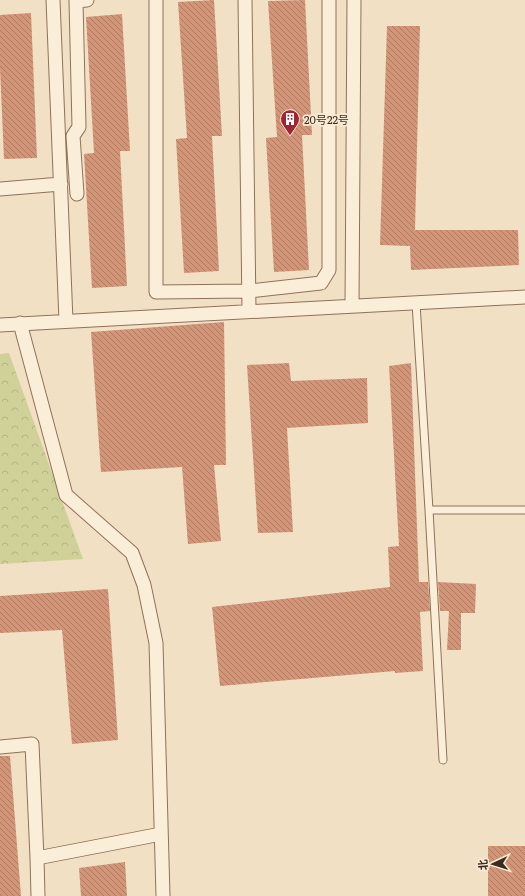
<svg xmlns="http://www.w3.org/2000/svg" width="525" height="896" viewBox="0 0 525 896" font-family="Literata,'Noto Sans SC',serif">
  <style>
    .park { fill: url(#park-crowns) }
    .building { fill: url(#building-back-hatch) }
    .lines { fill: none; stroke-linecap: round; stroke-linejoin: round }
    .service-casing { stroke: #8f7159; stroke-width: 9 }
    .minor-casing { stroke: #8f7159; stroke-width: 15 }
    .service { stroke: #fbeed9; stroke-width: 7 }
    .minor { stroke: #fbeed9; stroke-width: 13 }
    .labels { text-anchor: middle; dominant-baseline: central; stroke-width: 3.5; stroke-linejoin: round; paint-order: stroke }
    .poi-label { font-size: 11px; fill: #3e2a1e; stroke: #f8ebd5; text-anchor: start }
  </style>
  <defs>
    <pattern id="park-crowns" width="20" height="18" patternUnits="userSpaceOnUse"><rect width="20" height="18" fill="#d0d198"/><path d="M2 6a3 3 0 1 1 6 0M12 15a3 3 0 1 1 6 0" fill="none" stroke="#b4b483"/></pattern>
    <pattern id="building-back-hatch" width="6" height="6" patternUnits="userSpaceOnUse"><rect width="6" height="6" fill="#d39578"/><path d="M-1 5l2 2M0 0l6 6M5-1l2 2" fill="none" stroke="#ad7a62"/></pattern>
  </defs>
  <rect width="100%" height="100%" fill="#f2e0c5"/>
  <!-- park -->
  <path class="park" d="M9,353l74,206 -83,5v-210z"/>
  <!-- building -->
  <path class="building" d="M214,0l8,136h-10l7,135 -35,2 -8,-134 11,-1 -9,-136z
    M305,0l7,135h-10l7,135 -35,2 -8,-134 11,-1 -9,-136z
    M31,13l6,145 -33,1 -4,-91v-53z
    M122,14l8,137h-10l7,135 -35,2 -8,-134 10,-1 -8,-136z
    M387,26h33l-5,204h103l1,35 -108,5 -1,-24 -30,-1z
    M224,322l2,143h-12l7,76 -33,3 -6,-77 -81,5 -10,-140z
    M289,363l2,18 76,-3 1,45 -81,5 6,104 -35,1 -11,-168z
    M411,363l8,219h9l2,29 -10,1 3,59 -28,2v-2l-175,15 -8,-79 178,-20 -2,-40 11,-1 -10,-180z
    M438,582l38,2 -1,29h-14v37h-14l2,-39h-9z
    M108,589l10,151 -46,4 -10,-114 -62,3v-37z
    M0,756h10l11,140h-21z
    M488,846h37v50h-37z
    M125,862l2,34h-46l-2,-28z"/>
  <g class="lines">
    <!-- service casing -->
    <g class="service-casing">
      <path id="service" d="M416,303l13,207h96
        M429,510l14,250"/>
    </g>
    <!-- minor casing -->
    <g class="minor-casing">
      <path id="minor" d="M53,0l13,321
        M156,0v292l93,-1 72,-8 8,-13v-270
        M245,0l4,311
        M0,189l61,-5
        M77,194l-4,-58 6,-9 -3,-126 11,-1
        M352,306l2,-306
        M20,323l46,172 66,58 12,32 12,58 7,253
        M0,325l525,-28
        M0,747l32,-3 5,114
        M38,896l-1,-38 124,-24"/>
    </g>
    <!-- service -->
    <use href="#service" class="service"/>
    <!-- minor -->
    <use href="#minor" class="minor"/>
  </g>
  <!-- icons -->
  <defs>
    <g id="building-pin" transform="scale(1)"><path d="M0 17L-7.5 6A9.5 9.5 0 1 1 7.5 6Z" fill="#a32431" stroke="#f8ebd5"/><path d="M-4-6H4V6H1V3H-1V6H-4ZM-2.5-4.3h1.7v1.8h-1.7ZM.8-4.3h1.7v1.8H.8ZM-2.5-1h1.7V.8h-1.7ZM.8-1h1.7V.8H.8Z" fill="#fff"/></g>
  </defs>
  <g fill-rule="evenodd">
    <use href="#building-pin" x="290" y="119"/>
  </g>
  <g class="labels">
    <!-- poi labels -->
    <g class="poi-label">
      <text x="304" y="119">20号22号</text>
    </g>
  </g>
  <!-- north arrow -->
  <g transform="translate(493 864) rotate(266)" stroke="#f8ebd5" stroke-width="3" paint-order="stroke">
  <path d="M0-3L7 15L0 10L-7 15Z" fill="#3e2a1e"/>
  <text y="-6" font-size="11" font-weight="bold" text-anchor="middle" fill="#3e2a1e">北</text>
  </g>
</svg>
